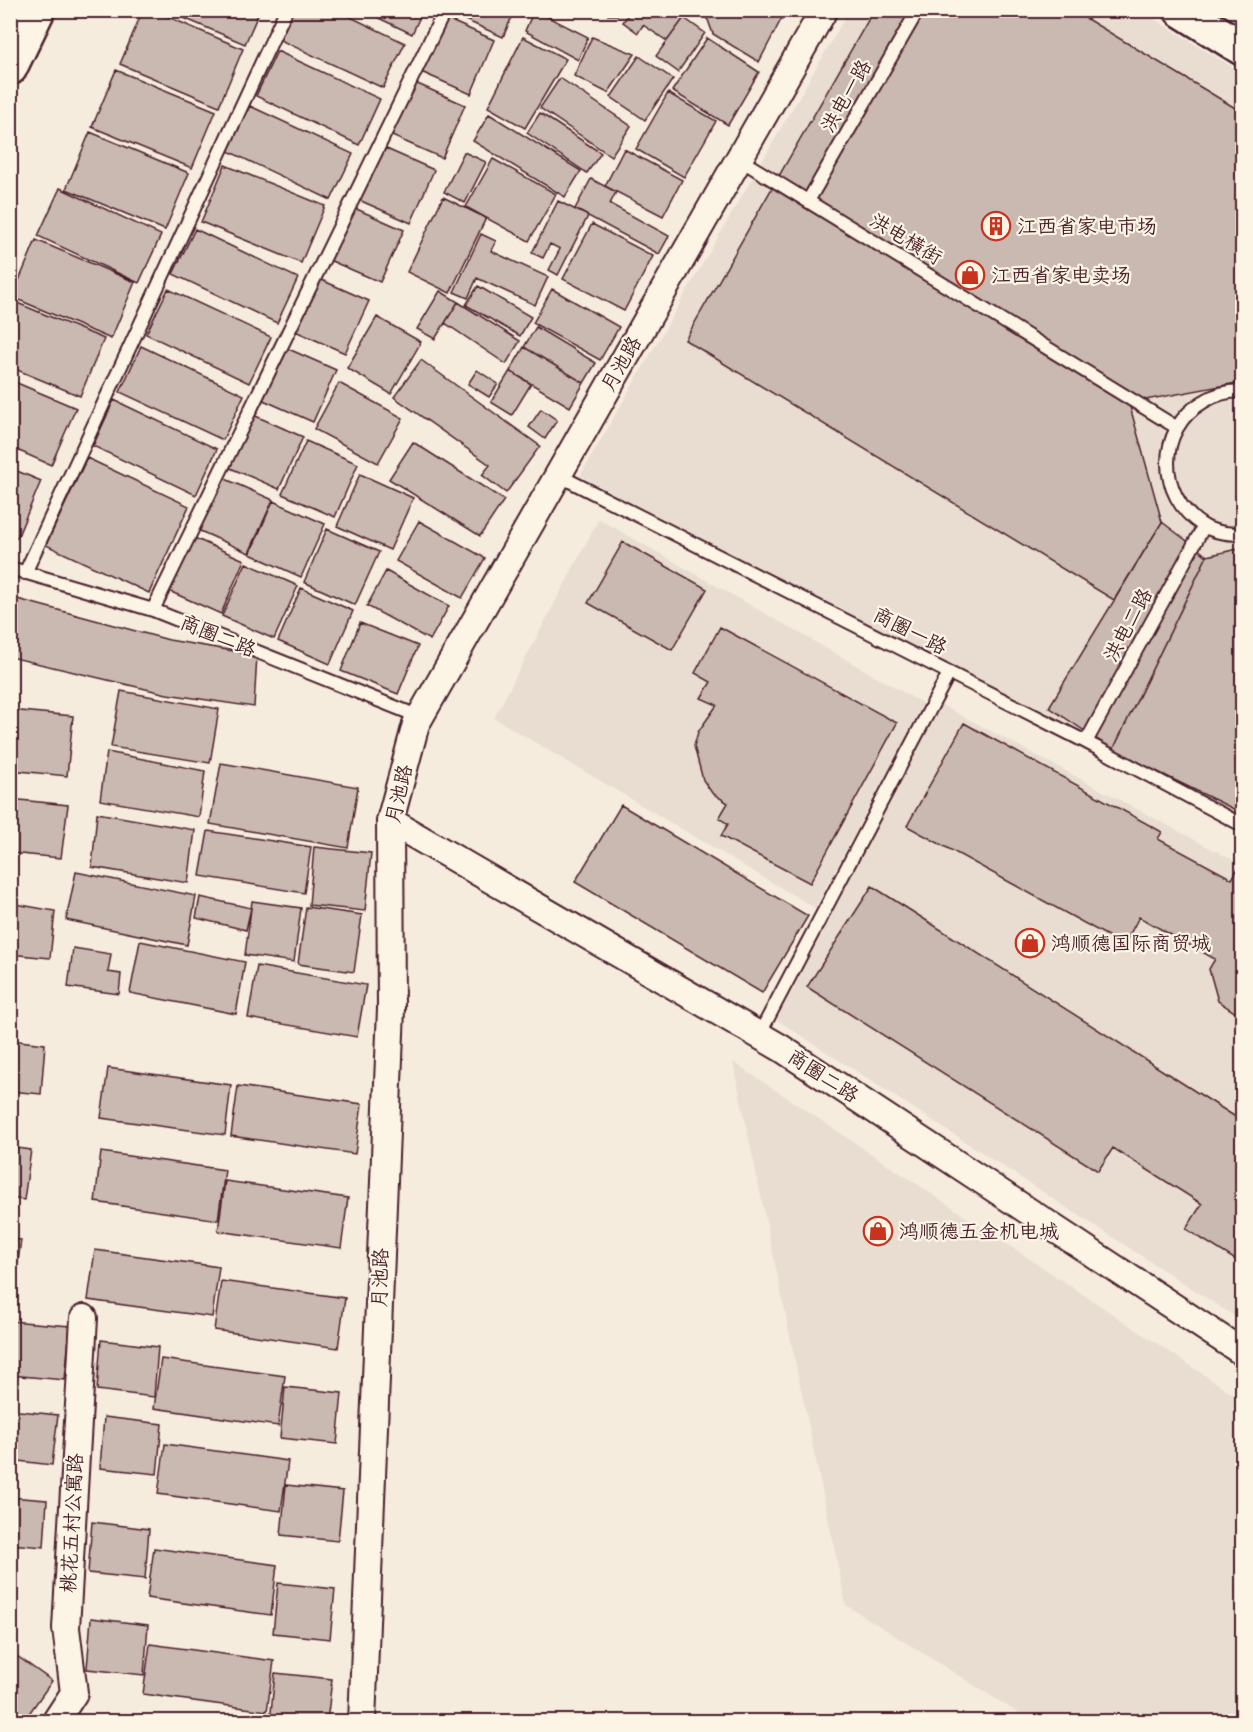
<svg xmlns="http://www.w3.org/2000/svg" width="1253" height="1732" viewBox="0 0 1253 1732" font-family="Pangolin,'LXGW WenKai TC',sans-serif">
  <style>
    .built { fill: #e8ddd0 }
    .building { fill: #cab9b1; stroke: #4a1f2b; stroke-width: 1.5 }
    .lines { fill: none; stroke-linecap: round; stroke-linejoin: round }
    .service-casing { stroke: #4a1f2b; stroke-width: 16 }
    .minor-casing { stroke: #4a1f2b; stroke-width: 30 }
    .secondary-casing { stroke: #4a1f2b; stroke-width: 38 }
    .service { stroke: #fcf5e5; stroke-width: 12 }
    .minor { stroke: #fcf5e5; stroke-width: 26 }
    .secondary { stroke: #fcf5e5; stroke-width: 33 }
    .labels { text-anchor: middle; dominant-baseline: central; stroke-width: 4.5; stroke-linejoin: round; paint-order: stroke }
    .street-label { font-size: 20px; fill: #4a1f2b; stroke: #fcf5e5 }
    .poi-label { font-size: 20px; fill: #4a1f2b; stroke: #fcf5e5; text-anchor: start }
  </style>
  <rect width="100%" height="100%" fill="#f5ecde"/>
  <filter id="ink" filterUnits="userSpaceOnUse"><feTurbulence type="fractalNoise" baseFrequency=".0167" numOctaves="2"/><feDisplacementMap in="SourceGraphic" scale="12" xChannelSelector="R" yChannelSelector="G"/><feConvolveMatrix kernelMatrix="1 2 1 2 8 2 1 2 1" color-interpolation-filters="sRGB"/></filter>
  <g filter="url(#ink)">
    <!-- built -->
    <path class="built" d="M849,11h292l101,62v746l-662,-343z
      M599,519l325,185 -109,204 -321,-190z
      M940,704l302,161v456l-465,-301z
      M733,1062l509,338v321h-211l-185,-116z"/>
    <!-- building -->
    <path class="building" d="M143,10h9l91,39 -24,57 -99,-42z
      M165,10h95l-15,34z
      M294,10h42l69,33 -22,45 -103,-48z
      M362,10h61l-11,24z
      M453,10h62l-12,27 -51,-23z
      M534,10h16l-2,7 40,20 -10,23 -53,-29z
      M611,10h20l-3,5h-20z
      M631,10h38l6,4 4,-4 5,8 -17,23 -24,-16 -5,8 -15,-11z
      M697,10h89l-27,52 -46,-28 -5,-14z
      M874,10h198l170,102v270l-113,21 33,119 -48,78 -429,-260z
      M442,17l52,23 -23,54 -52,-23z
      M684,18l21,15 -27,39 -22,-16z
      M523,37l43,22 -41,69 -37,-21z
      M592,37l43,17 -27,39 -34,-17z
      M707,38l52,34 -31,53 -56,-34z
      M277,51l103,48 -21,46 -103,-49z
      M639,56l34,23 -28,41 -34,-23z
      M116,70l100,41 -24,57 -100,-41z
      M560,78l71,48 -20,30 -71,-48z
      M413,82l52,23 -23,53 -52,-23z
      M668,93l48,28 -32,56 -48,-28z
      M250,106l103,48 -22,46 -103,-49z
      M540,113l61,40 -14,20 -60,-40z
      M489,114l92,57 -16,26 -92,-56z
      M90,132l99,41 -24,57 -99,-41z
      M382,147l52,23 -23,53 -52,-23z
      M624,149l58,31 -19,36 -58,-30z
      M464,152l22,10 -21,41 -21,-11z
      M493,159l63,35 -27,47 -63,-34z
      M225,165l100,41 -24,57 -100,-41z
      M591,179l25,13 -6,12 59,32 -10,18 -84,-45z
      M60,188l101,47 -22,48 -101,-47z
      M443,197l43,21 -36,75 -43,-21z
      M558,201l30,15 -30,59 -9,-5 11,-21 -10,-5 -7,14 -11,-5z
      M352,207l52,23 -24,52 -51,-22z
      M592,224l61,32 -29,55 -61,-32z
      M195,229l103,49 -21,45 -104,-49z
      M481,234l15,7 -5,10 57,26 -13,28 -58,-27 -9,20 -14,-6z
      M36,240l99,42 -24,57 -99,-42z
      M317,278l52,23 -24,52 -52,-23z
      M478,286l53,31 -11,19 -54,-31z
      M168,289l103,48 -22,46 -103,-49z
      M552,289l67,38 -19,33 -67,-37z
      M440,291l18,11 -23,37 -18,-10z
      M10,300l94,39 -24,57 -70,-29z
      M458,302l62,39 -14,23 -61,-41z
      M377,317l44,25 -30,52 -44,-26z
      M536,327l60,36 -12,20 -60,-36z
      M141,346l103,49 -21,45 -103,-48z
      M284,347l52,23 -23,52 -52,-23z
      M524,347l60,36 -14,24 -60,-36z
      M421,360l119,86 -34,47 -24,-18 8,-10 -96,-68z
      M477,370l21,14 -9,13 -21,-13z
      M510,371l21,13 -19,31 -21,-13z
      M10,380l66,28 -25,57 -41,-18z
      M339,383l64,35 -25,45 -64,-34z
      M114,400l103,49 -21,46 -103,-49z
      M541,409l16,11 -12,19 -16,-12z
      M251,414l52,23 -24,52 -51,-22z
      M306,441l52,23 -23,53 -53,-23z
      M413,442l91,58 -24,36 -91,-57z
      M87,458l102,48 -40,87 -103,-48z
      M10,468l31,13 -24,57 -7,-2z
      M360,474l53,24 -23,52 -53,-24z
      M221,477l52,23 -24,53 -51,-23z
      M273,501l52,23 -24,53 -51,-23z
      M419,521l66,37 -23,40 -66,-37z
      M1162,522l45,34 -94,194 -64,-43z
      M327,529l52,23 -24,53 -51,-23z
      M192,537l52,23 -23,54 -52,-23z
      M623,542l84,47 -35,61 -84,-47z
      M1242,548v265l-129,-63 94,-194z
      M246,563l52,23 -24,53 -52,-23z
      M386,571l63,35 -19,34 -63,-34z
      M301,588l52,23 -23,53 -52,-23z
      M10,597l159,43 88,15 -3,52 -87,-13 -157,-37z
      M360,623l58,23 -20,48 -57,-23z
      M720,627l177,96 -87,160 -89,-47 7,-12 -9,-6 9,-15 -16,-10 -9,-13 -9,-34 4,-14 19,-27 -16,-7 10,-16 -16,-9z
      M121,691l98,18 -9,54 -99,-16z
      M10,710l63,6 -6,60 -57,-6z
      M964,723l198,109 -4,7 74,40 5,-9 5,3v144l-24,-16 -9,-32 6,-10 -76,-42 -15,28 -217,-119z
      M107,752l98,19 -6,46 -99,-17z
      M221,763l137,24 -10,61 -138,-24z
      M10,799l58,6 -7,53 -51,-5z
      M621,805l187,111 -46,77 -187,-111z
      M97,813l98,17 -7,53 -96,-16z
      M208,831l103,16 -7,46 -104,-17z
      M314,847l57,6 -6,58 -56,-6z
      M76,872l120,24 -9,49 -121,-25z
      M872,886l370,235v143l-56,-35 16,-25 -89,-56 -15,23 -291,-184z
      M200,897l51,11 -5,22 -50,-12z
      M252,901l49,7 -7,54 -49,-7z
      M10,903l45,8 -5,47 -40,-4z
      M306,907l56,8 -8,57 -56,-8z
      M140,941l105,21 -9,52 -106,-21z
      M73,948l38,6 -3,18 13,2 -2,20 -51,-7z
      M257,966l109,19 -9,52 -109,-19z
      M10,1040l35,4 -4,50 -31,-3z
      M108,1068l123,17 -6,50 -124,-17z
      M238,1086l124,18 -7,50 -124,-18z
      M10,1147l21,3 -7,50 -14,-2z
      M101,1152l124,18 -7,50 -123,-18z
      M225,1181l123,17 -7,50 -123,-17z
      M10,1239l11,1 -7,50h-4z
      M95,1250l124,17 -7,50 -124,-17z
      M221,1281l124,17 -7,50 -124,-18z
      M10,1321l60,5 -5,54 -55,-5z
      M101,1340l57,7 -4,50 -57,-7z
      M161,1359l124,17 -7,50 -124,-18z
      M285,1387l57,6 -5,51 -57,-6z
      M10,1410l48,5 -6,50 -42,-5z
      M104,1417l58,7 -5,50 -57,-6z
      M165,1444l123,17 -7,50 -123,-17z
      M286,1485l57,6 -5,50 -57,-6z
      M10,1497l37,3 -3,47 -34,-3z
      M92,1522l57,7 -4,50 -57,-6z
      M154,1548l123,17 -6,50 -124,-17z
      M278,1583l57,6 -5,50 -57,-6z
      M91,1618l57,7 -4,50 -57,-6z
      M150,1644l124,17 -7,50 -124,-17z
      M10,1651l42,30 -29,41h-6l-7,-5z
      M275,1673l57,6 -5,43h-57z"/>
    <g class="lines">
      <!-- service casing -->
      <g class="service-casing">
        <path id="service" d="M739,159l437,268
          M808,201l110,-191
          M1242,392c-13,-2 -28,3 -39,10 -47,27 -46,94 -1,123 12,8 27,9 40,9
          M558,475l528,267 156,83
          M10,568l143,42 267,107
          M25,573l261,-563
          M153,610l292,-600
          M1086,742l118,-216
          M759,1035l190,-362"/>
      </g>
      <!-- minor casing -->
      <g class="minor-casing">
        <path id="minor" d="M390,821l391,227 461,304
          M55,1722l19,-29 -8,-65 18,-310
          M362,1722l29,-713 -1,-188 26,-97 408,-714"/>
      </g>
      <!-- secondary casing -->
      <g class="secondary-casing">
        <path id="secondary" d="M1181,10l61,38
          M10,68l28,-58"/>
      </g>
      <!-- service -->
      <use href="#service" class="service"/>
      <!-- minor -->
      <use href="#minor" class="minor"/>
      <!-- secondary -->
      <use href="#secondary" class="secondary"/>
    </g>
  </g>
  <!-- icons -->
  <defs>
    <g id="building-ring" transform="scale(1.5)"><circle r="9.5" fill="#fcf5e5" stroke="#c8321e" stroke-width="1.5"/><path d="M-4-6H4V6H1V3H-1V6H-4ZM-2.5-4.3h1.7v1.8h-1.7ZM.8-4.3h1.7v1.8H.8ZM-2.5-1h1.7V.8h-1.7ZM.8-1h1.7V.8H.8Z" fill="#c8321e"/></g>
    <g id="shop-ring" transform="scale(1.5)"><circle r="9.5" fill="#fcf5e5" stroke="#c8321e" stroke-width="1.5"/><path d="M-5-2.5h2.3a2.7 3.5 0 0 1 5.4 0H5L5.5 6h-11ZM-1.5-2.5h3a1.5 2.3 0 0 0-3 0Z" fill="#c8321e"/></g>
  </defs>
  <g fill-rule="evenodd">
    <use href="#building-ring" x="996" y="226"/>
    <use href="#shop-ring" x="970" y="275"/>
    <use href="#shop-ring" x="1030" y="943"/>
    <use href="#shop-ring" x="878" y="1231"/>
  </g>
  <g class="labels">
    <!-- street labels -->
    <g class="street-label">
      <text transform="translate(846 96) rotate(-60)">洪电一路</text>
      <text transform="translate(906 239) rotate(31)">洪电横街</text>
      <text transform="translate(621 364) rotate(-60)">月池路</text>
      <text transform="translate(1128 625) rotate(-62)">洪电二路</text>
      <text transform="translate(910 631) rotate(27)">商圈一路</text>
      <text transform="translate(218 636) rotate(22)">商圈二路</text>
      <text transform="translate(399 794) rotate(-77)">月池路</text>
      <text transform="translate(823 1076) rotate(33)">商圈二路</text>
      <text transform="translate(380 1278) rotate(-88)">月池路</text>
      <text transform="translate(72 1523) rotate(-87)">桃花五村公寓路</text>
    </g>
    <!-- poi labels -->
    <g class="poi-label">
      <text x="1017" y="226">江西省家电市场</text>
      <text x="991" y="275">江西省家电卖场</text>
      <text x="1051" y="943">鸿顺德国际商贸城</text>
      <text x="899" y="1231">鸿顺德五金机电城</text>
    </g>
  </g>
  <!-- margin -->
  <rect width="1253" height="1732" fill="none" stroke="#fcf5e5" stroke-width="36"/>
  <rect x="18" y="18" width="1217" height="1696" fill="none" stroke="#4a1f2b" stroke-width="2" filter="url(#ink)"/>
</svg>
